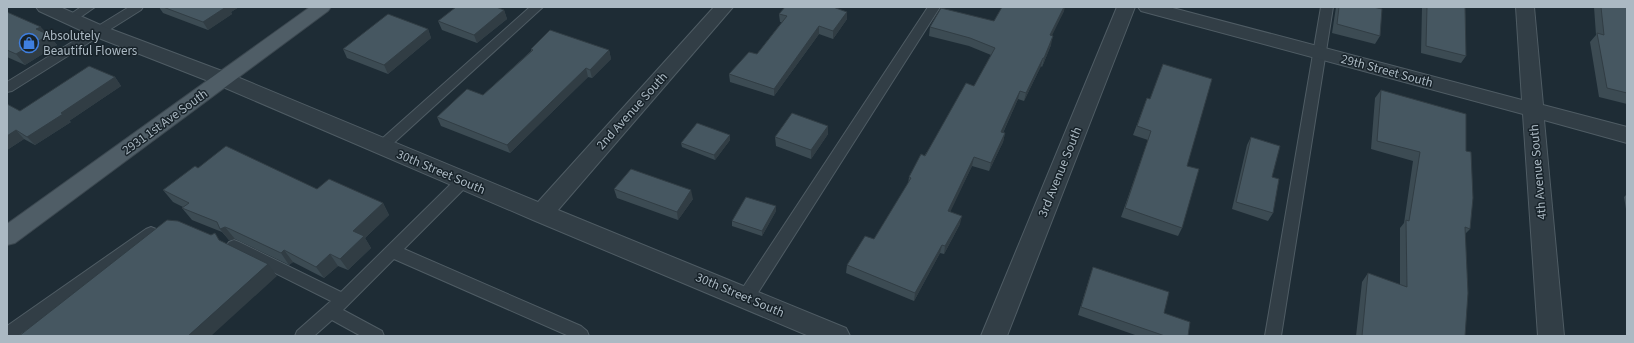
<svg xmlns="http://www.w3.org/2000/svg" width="1634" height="343" viewBox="0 0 1634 343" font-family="'Source Sans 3',sans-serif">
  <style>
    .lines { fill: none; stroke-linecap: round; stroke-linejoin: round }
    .lane-casing { stroke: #4f5c64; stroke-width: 2 }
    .street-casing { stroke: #4f5c64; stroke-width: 2 }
    .primary-casing { stroke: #3b474f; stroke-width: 2 }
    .lane { fill: #323e46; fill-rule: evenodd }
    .street { fill: #323e46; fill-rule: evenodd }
    .primary { fill: #4f5d66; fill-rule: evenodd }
    .wall { fill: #3c4b53 }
    .shaded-wall { fill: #313d44 }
    .building { fill: #465761; stroke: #313d44 }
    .labels { text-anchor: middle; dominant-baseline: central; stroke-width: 3; stroke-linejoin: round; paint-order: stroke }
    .poi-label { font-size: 13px; fill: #abb9c3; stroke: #18232a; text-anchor: start }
    .street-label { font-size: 13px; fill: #abb9c3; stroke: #18232a }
  </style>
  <rect width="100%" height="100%" fill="#1e2c35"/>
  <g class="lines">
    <!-- lane casing -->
    <g class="lane-casing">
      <path id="lane" d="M81,7h14l-20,14h-8l-2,-3z
        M129,7h14l-2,3 -129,81 -5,1v-10z
        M530,7h13l-157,143 -5,2 -5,-2 -2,-3 2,-3z
        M928,7h12l-188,295 -6,2 -6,-2 -2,-5 2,-5z
        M1321,7h12l-52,329h-16z
        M463,176l5,1 2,4 -2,4 -64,64 177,77 6,5 2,5h-20l-175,-77 -51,51 39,21 2,5h-23l-29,-16 -18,16h-19l2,-5 34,-30 -102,-51 -3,-4 3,-4 5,-2 5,2 102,50 117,-115z
        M151,227l5,2 2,4 -2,4 -138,99h-11v-10l139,-97z"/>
    </g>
    <!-- street casing -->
    <g class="street-casing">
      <path id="street" d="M36,7h24l45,20 125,47 308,128 176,-195h19l-175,203 288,118 4,8h-41l-276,-116 -317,-136 -125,-49 -52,-24z
        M1117,7h18l-128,329h-26z
        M1138,7h31l353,93 -6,-93h18l9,98 84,22v16l-83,-23 20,216h-26l-15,-222 -382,-103z"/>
    </g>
    <!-- primary casing -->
    <g class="primary-casing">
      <path id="primary" d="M310,7h21l-3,4 -313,232 -8,2v-21z"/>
    </g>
    <!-- lane -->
    <use href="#lane" class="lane"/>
    <!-- street -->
    <use href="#street" class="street"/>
    <!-- primary -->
    <use href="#primary" class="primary"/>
  </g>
  <!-- wall -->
  <path class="wall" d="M159,7h80l-8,5 1,2 -24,16 -45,-17z
    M1336,7h37l7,29 -5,8 -43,-11z
    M1422,7h43l1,49 -5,7 -40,-10z
    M1594,7h33v97l-28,-7 -9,-55 6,-7z
    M504,10l3,9 -30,24 -35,-13 -4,-9z
    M1064,11l-13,25v9l-9,22 -1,-1 -17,35 -6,-2 -15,34h2l-2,9 -14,29 -17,-5 -22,45 10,13 -16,30 -4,-1 -26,48 -68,-28 1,-8 27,-26 34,-55 1,-7 65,-91 17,-31 -22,-9 -40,-10 1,-9 64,-6z
    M7,12l42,23 8,10 -32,20 -18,-8z
    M779,14l68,5 -14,20 -14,-5 -45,62 -44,-14 -1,-8 28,-20 25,-32h-2z
    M428,29l3,9 -43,36 -41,-16 -4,-9z
    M531,49l78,1 2,9 -19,19 -4,-1 -78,76 -69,-27 -4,-9 46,-22 48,-44z
    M115,77l6,9 -52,35 2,1 -36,23 -11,-6 -17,11 13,-39z
    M1381,90l85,61 4,78 -5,5v102h-109l6,-54 6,-9 32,12v-57l4,-5 9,-62 -42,-12 4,-51z
    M1147,98l40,68 -5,62 -4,8 -57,-19 27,-77 -15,-5z
    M828,126v8l-17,25 -35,-13 -1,-9z
    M1251,137l21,40 1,36 -5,8 -36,-12 15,-64z
    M730,140l-15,20 -33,-13 -1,-4z
    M317,189l66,14 6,12 -24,23 6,10 -23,22 -10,-4 -14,12 -31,-16 -4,3 -54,-26 -6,1 -7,-8 -30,-12 -10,-12 1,-1 -10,-5 -10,-12z
    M614,189l79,10 -15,21 -61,-22z
    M1627,194v21l-3,-18z
    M776,211l-14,25 -30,-10v-5z
    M1093,267l71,46 24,23h-50l-60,-21 12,-39z"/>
  <!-- shaded-wall -->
  <path class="shaded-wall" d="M226,7h13l-8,5 1,2 -24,16 -5,-8z
    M1064,7h1l-1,4 -16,33 2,-9z
    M504,10l3,9 -30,24 -3,-8z
    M847,12v7l-14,20v-8z
    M819,26v8l-45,62v-7z
    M41,27l7,8h1l8,10 -32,20 -9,-11 20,-25z
    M428,29l3,9 -43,36 -4,-9z
    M1053,36l-2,9 -9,22 2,-9z
    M609,50l2,9 -19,19 -2,-8z
    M1043,58l-2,8 -17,35 2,-8z
    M586,68l2,9 -78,76 -3,-8z
    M115,77l6,9 -52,35 2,1 -36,23 -8,-8 34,-24z
    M1020,91l-2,8 -19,42 2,-9z
    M828,126v8l-17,25v-9z
    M16,130l8,9 -17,11v-14z
    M1005,133l-2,9 -14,29 2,-8z
    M730,135v5l-15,20 -1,-5z
    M974,157l-2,9 -25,53 1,-8z
    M691,190l2,9 -15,21 -1,-8z
    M383,203l6,12 -24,23 6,10 -23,22 -8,-11 13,-28z
    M776,206v5l-14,25v-5z
    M962,216l-2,8 -16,30 1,-8z
    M225,227l10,12 -6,1 -9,-11z
    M942,245l-2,8 -26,48 1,-8z
    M284,250l9,12 -4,3 -8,-12z
    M330,254l8,12 -14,12 -8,-11z
    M268,264l9,12 -66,60h-23z"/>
  <!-- building -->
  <path class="building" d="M163,7h63l-23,15z
    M456,7h40l8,3 -30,25 -36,-14z
    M785,7h48l14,5 -14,19 -14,-5 -45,63 -45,-15 20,-22 8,2 30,-38 -8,-2z
    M1002,7h62l-14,28 3,1 -9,22h-1l-17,35 -6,-2 -19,41 4,1 -14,30 -17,-6 -26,54 14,5 -17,30 -3,-1 -27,48 -68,-28 18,-29 9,3 37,-61 -2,-1 12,-23 4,2 41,-73 8,3 21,-38 -25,-10 -40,-11 11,-19 53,13z
    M1339,7h34l9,2 -2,27 -43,-12z
    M1427,7h38l1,49 -40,-10z
    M1601,7h26v86l-20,-5 -10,-55 7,2z
    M7,12l34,15 -5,2 13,6 -33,19 -9,-4z
    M388,14l40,15 -44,36 -41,-16z
    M550,30l59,20 -19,20 -4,-2 -79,77 -70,-28 30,-28 16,6 50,-45 -2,-1z
    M1163,64l49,15 -25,87 12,3 -17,59 -57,-20 26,-77 -14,-5 10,-28 3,1z
    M89,66l26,11 -54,36 2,1 -36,23 -11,-7 -9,6v-32l13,7z
    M1381,90l85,24v37l5,1 2,46 -3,31 -5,-2 3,66 -3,43h-103l6,-63 39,14 -1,-67 3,1 11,-69 -43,-11z
    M792,113l36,13 -17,24 -36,-13z
    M697,123l33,12 -16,20 -33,-12z
    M1251,137l29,9 -8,31 7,2 -6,34 -37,-11z
    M226,146l91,43 12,-10 54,24 -30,28 11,5 -24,23 -10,-5 -14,13 -32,-17 -3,3 -51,-24 -5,-2 -5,2 -3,-7 -35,-14 7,-5 -26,-13 32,-24 3,2z
    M631,169l60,21 -14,22 -63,-23z
    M746,197l30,9 -14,25 -30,-10z
    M167,220l11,1 33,14 4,-2 4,7 49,24 -80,72h-169z
    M1093,267l76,25 -5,21 26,9 -2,14h-23l-84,-29z"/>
  <!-- icons -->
  <defs>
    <g id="shop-ring" transform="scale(1)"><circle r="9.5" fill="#18232a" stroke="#3f7fe0" stroke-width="1.5"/><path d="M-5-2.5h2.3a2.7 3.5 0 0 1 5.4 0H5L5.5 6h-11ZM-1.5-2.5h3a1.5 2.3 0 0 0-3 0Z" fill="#3f7fe0"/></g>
  </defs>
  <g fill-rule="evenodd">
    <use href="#shop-ring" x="29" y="43"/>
  </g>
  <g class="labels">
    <!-- poi labels -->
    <g class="poi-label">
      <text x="43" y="36">Absolutely<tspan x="43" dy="15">Beautiful Flowers</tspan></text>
    </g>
    <!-- street labels -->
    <g class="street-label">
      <text transform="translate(1387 71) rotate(15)">29th Street South</text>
      <text transform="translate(632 111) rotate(-48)">2nd Avenue South</text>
      <text transform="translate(165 122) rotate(-36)">2931 1st Ave South</text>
      <text transform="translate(441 172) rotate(23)">30th Street South</text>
      <text transform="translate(1060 172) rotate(-68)">3rd Avenue South</text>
      <text transform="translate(1538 172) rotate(-95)">4th Avenue South</text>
      <text transform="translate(740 295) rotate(23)">30th Street South</text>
    </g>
  </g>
  <!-- border -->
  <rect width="1634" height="343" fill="none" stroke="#abb9c3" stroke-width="16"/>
</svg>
